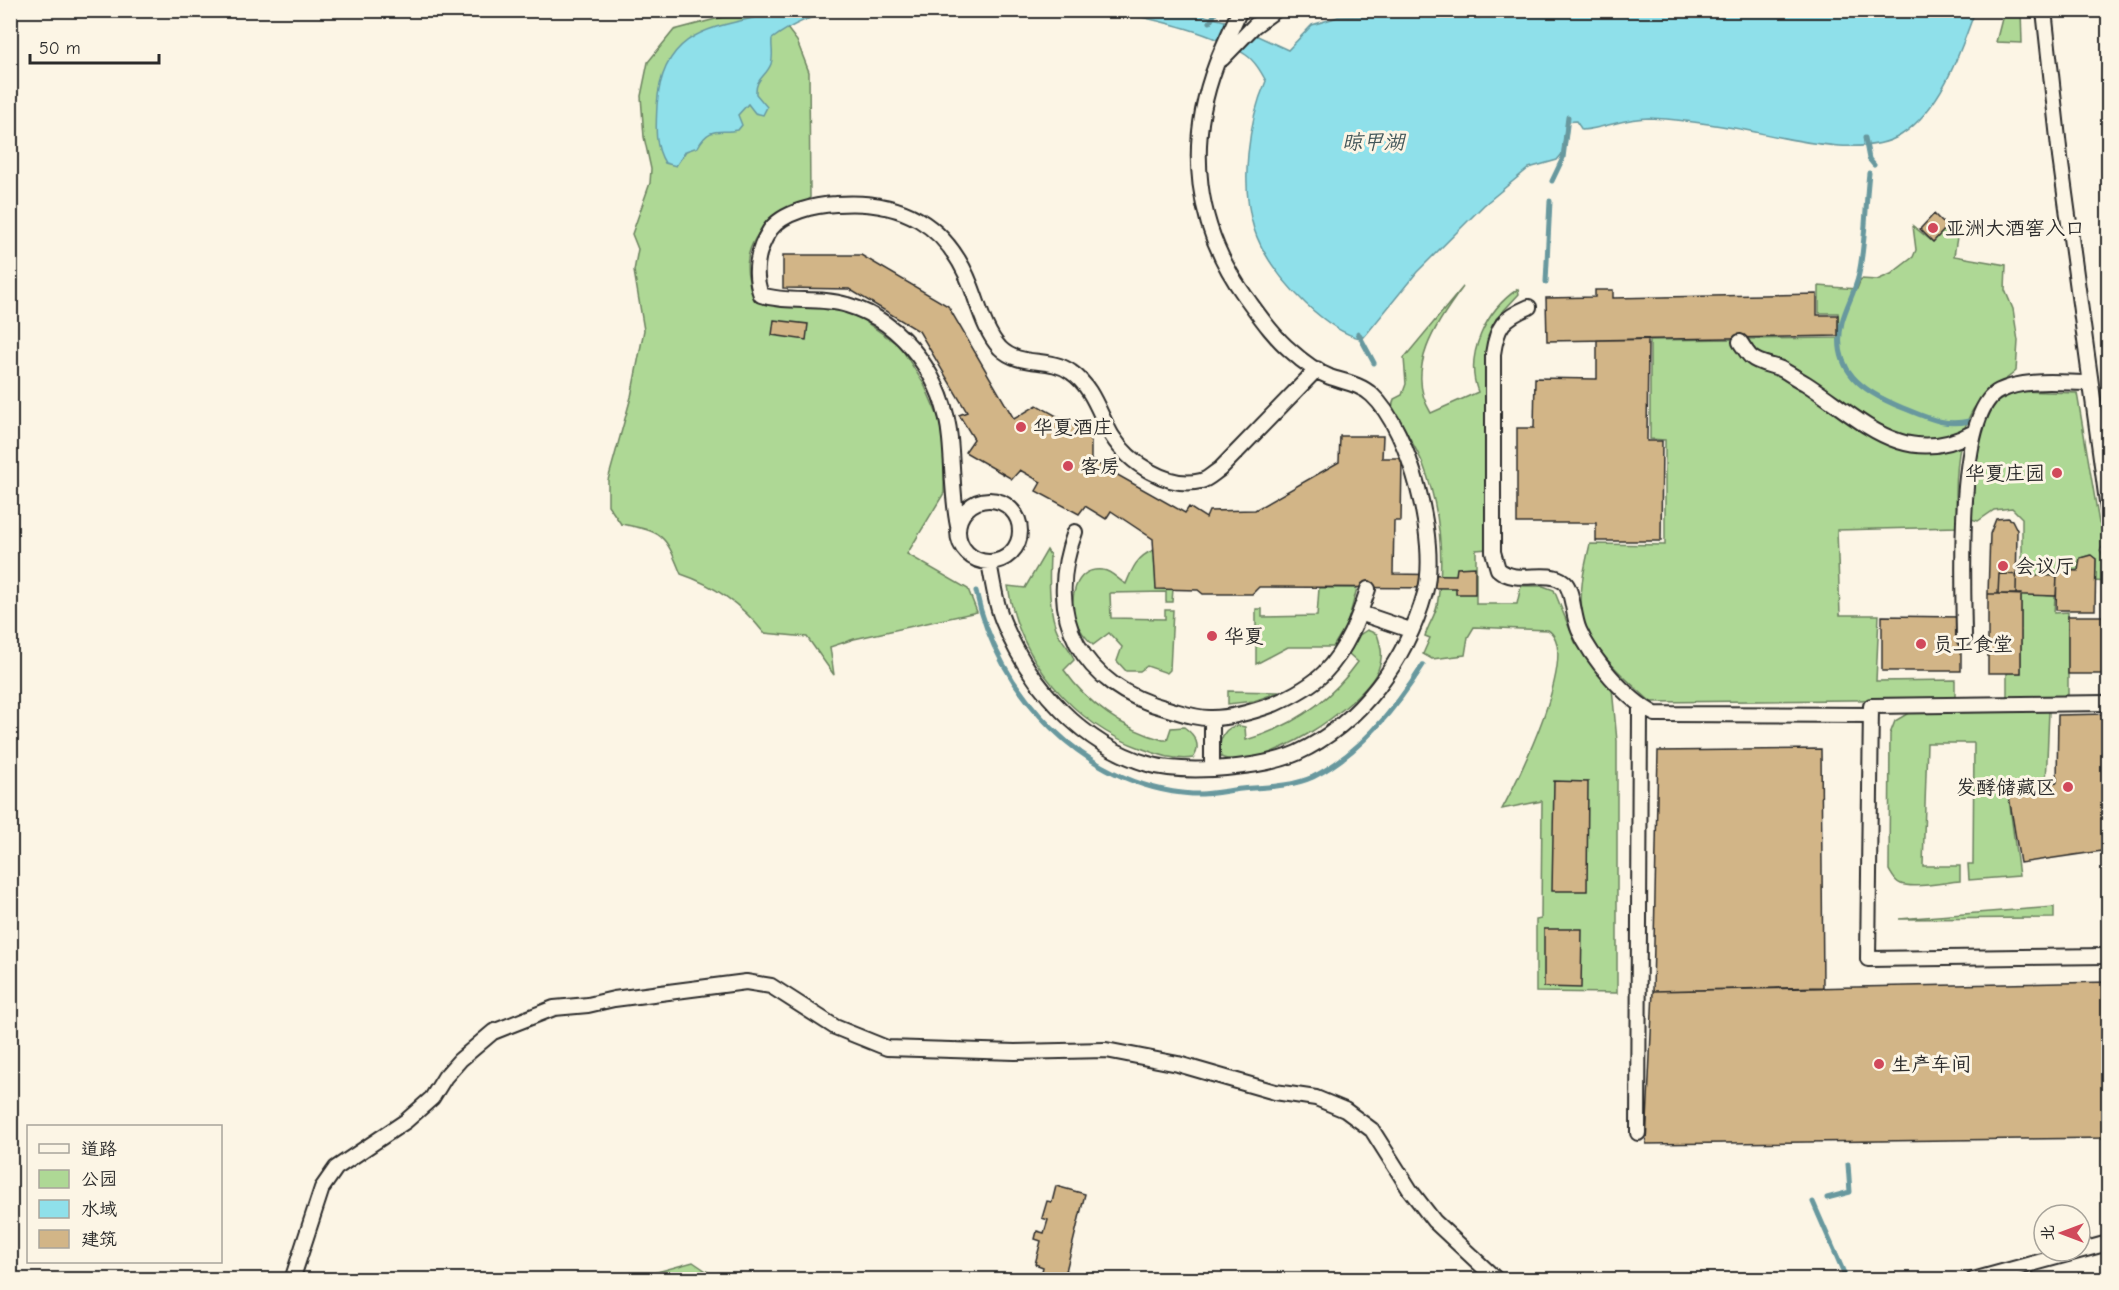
<svg xmlns="http://www.w3.org/2000/svg" width="2119" height="1290" viewBox="0 0 2119 1290" font-family="'Comic Neue','LXGW WenKai TC',sans-serif">
  <style>
    .green { fill: #aed895; stroke: #6c8260; stroke-width: 1.5 }
    .water { fill: #8fe0ea; stroke: #67989e; stroke-width: 1.5 }
    .lines { fill: none; stroke-linecap: round; stroke-linejoin: round }
    .stream { stroke: #67989e; stroke-width: 5 }
    .building { fill: #d2b587; stroke: #2b2b2b; stroke-width: 1.5 }
    .street-casing { stroke: #2b2b2b; stroke-width: 18 }
    .street { stroke: #fcf5e5; stroke-width: 14 }
    .poi-dot { fill: #d1495b; stroke: #fcf5e5; stroke-width: 2 }
    .labels { text-anchor: middle; dominant-baseline: central; stroke-width: 6; stroke-linejoin: round; paint-order: stroke }
    .poi-label { font-size: 20px; fill: #2b2b2b; stroke: #fcf5e5; text-anchor: start }
    .water-label { font-size: 21px; font-style: italic; fill: #44585b; stroke: #fcf5e5 }
  </style>
  <rect width="100%" height="100%" fill="#fcf5e5"/>
  <filter id="ink" filterUnits="userSpaceOnUse"><feTurbulence type="fractalNoise" baseFrequency=".0167" numOctaves="2"/><feDisplacementMap in="SourceGraphic" scale="12" xChannelSelector="R" yChannelSelector="G"/><feConvolveMatrix kernelMatrix="1 2 1 2 8 2 1 2 1" color-interpolation-filters="sRGB"/></filter>
  <g filter="url(#ink)">
    <!-- green -->
    <path class="green" d="M774,11l23,30 12,31 1,125 -2,5c-13,7 -32,13 -42,23 -23,23 -26,55 -3,79l66,2 31,12 40,28 24,38 15,35 5,26v48l-37,61 61,35 9,23 -123,27 -24,8 4,28 -27,-38 -43,-4c-22,-28 -50,-48 -83,-59 -16,-39 -16,-42 -60,-50l-13,-19v-25l23,-83 13,-67 -10,-59 4,-22 -6,-15 18,-51 1,-14 -7,-32 -3,-41 7,-34 26,-32 49,-13z
      M2004,11h17l1,32 -26,-1z
      M1959,225l-5,31 52,9 -1,25 8,19 5,32 -2,30c-13,12 -28,18 -39,33 -22,28 -23,89 -19,123l-121,3 3,85h39l-3,66 79,-1v19l-304,3c-21,-19 -63,-55 -68,-83 -5,-25 1,-50 7,-75l75,1v-105l-15,-1v-99l188,-2v-25h-19v-27l38,3 4,-10 16,1 14,-6 22,-17 3,-7 -3,-24 20,16 14,-15z
      M1463,287c-27,36 -59,83 -32,126l47,-21c-14,-37 8,-82 40,-103l1,5 -23,25 -10,34 2,196 -12,1v54h41l4,-18h22l11,4 21,52 37,46 5,53v252l-81,-1v-72l5,-1 1,-118 -40,8c15,-27 80,-158 46,-179l-74,-3 -6,10 -3,18 -33,4 -9,-5 7,-16 -5,-2c3,-11 10,-20 12,-30 8,-47 3,-98 -14,-142 -8,-19 -21,-38 -31,-57l2,-8 8,-4 4,-11 -2,-26z
      M2018,391l59,2 22,130 9,17 -8,10 6,12 1,20 -12,-1 1,-22 -6,-4 -10,3 -2,12h-21v6l-35,-1v-57l-10,-10 -18,2 -16,11 -10,-3 13,-92 10,-21z
      M1047,550l3,5c-1,23 -2,59 9,80 5,9 12,14 15,25l-10,10c24,34 59,59 99,70h4l4,-12 13,-1c11,8 18,19 9,31 -17,3 -35,-3 -50,-9 -69,-24 -125,-90 -135,-163l17,2z
      M1154,550l19,39 -1,13h-6v-10l-56,1 1,25 54,1v-9h8l-3,60 -3,3 -20,-7 -7,5h-14l-9,-10 5,-14 -13,-14 -16,12c-7,-7 -13,-14 -17,-23 -8,-20 -2,-56 27,-52 9,1 15,10 23,14 6,-15 11,-28 28,-34z
      M1319,588h38l-9,34 -15,25h-45l-32,17v-55h6v8l55,-1z
      M2021,594l34,2 -1,17 14,-1v85l-61,1v-25h14z
      M1367,630l10,4c4,12 7,23 1,36 -16,36 -118,105 -157,87 -4,-17 4,-35 24,-30l1,13c46,-13 84,-39 112,-78l-10,-9 7,-15z
      M1228,691l51,1 -25,9 -26,3z
      M1912,711h137l-3,73 -38,7 11,85 -50,4 -1,-16h5l1,-121h-47l-4,123h37v15c-15,1 -46,8 -59,3 -6,-2 -9,-9 -12,-14l1,-136 5,-13z
      M2054,907v11l-155,1z
      M693,1262l25,17h-86z"/>
    <!-- water -->
    <path class="water" d="M1505,10l470,1c-15,42 -34,98 -74,124 -39,25 -118,2 -161,-6 -30,-5 -60,-10 -91,-11 -24,0 -44,10 -67,12l-6,-9 -10,1 -4,32 -5,6 -28,8 -45,37 -67,67 -52,64 -5,2c-20,-4 -39,-20 -54,-34 -22,-21 -42,-45 -52,-75 -14,-44 -6,-107 12,-148 -5,-9 -11,-20 -20,-26 -35,-24 -90,-35 -132,-44h71l40,10 63,29 24,-25 26,-8 91,-2 50,3z
      M782,11h55c-24,4 -45,13 -65,28 -1,8 2,17 -1,25 -5,13 -16,14 -15,30l11,13 -4,8 -8,-2 -7,-9 -10,11 4,10 -4,5c-19,4 -28,-5 -40,17l-12,4 -10,15 -11,-3c-11,-18 -9,-36 -8,-58 6,-81 63,-77 125,-94z"/>
    <g class="lines">
      <!-- stream -->
      <path class="stream" d="M1210,22l7,-12
        M1865,138l4,21 5,6
        M1869,173c-4,34 -3,72 -11,105 -4,15 -12,29 -16,44 -12,48 21,70 61,86 23,9 41,19 66,13
        M1552,181l11,-23 5,-41
        M1546,282l4,-81
        M1358,333l16,30
        M976,591c21,101 108,196 216,203 16,1 33,-3 49,-5 23,-2 50,-2 72,-12 46,-23 83,-69 110,-112
        M1827,1198l23,-6 -2,-28
        M1813,1202l34,78"/>
    </g>
    <!-- building -->
    <path class="building" d="M1934,214l13,13 -14,15 -13,-13z
      M783,255h78l87,51 66,113 23,-14 54,30v25l94,53 4,-6 17,11 3,-7 46,-1 84,-48 1,-26h43l-1,22h20l-1,63h-7l-1,53 63,1 1,-7 18,-1v27h-19v-6l-197,-1 -7,7h-49l-5,-4 -42,-1 -3,-50 -42,-28 -5,8 -21,-13 -6,8 -43,-23 5,-9 -21,-12 -8,9 -47,-27 9,-13 -15,-24 8,-3 -48,-81 -70,-42 -66,-1z
      M1595,290h18v8l204,-4v21h21v21l-291,5 -1,-43 49,-1z
      M774,320l34,4 -2,16 -34,-5z
      M1648,339l-1,102h15l-1,100h-65v-18h-79v-95h17l1,-50 62,1v-39z
      M2008,518l4,2 5,10 -1,64h-28l2,-60 6,-15z
      M2091,555l5,4 -1,51h-39l1,-40 21,1 2,-13z
      M1999,574l58,2 -1,20 -58,-2z
      M1988,594h33v79h-33z
      M1882,616l79,1v54h-79z
      M2068,616h35v58h-35z
      M2108,714v136l-88,13 -12,-73 49,-8 1,-67z
      M1821,749l2,238 -170,4 5,-240z
      M1554,781l34,1 -1,109h-35z
      M1544,929h38l-1,59 -37,-1z
      M2108,982v156l-462,6 7,-153z
      M1056,1186l29,8 -19,77 12,3 -2,6h-36l3,-13 -8,-3 6,-23 -6,-2 2,-8 7,2 4,-13 -6,-2 5,-17 5,1z"/>
    <g class="lines">
      <!-- street casing -->
      <g class="street-casing">
        <path id="street" d="M2044,10l16,147 48,352
          M1222,59l32,-33 22,-16
          M1529,307c-26,11 -32,19 -36,47v198l5,17c19,17 48,-1 66,13 9,7 9,35 15,48 12,28 48,70 76,84l216,1
          M1740,342c3,4 7,11 11,15 8,7 21,8 30,12 8,4 16,10 24,14 55,35 99,88 169,49
          M958 531a31 31 0 1 1 62 0a31 31 0 1 1-62 0Z
          M958,526c-6,-30 -5,-57 -8,-87 -5,-58 -45,-117 -103,-134 -28,-9 -58,-1 -86,-10 -8,-22 -4,-45 9,-65 13,-18 45,-25 66,-26 66,-5 111,20 135,82 8,20 14,46 29,62 20,20 49,8 71,24 22,15 28,42 41,64 17,27 56,53 89,45 6,-1 13,-8 19,-12l97,-100
          M1075,532c-32,84 6,154 93,177 14,4 30,10 44,9 20,0 43,-7 62,-14 18,-8 36,-17 50,-31 23,-24 34,-53 44,-84
          M989,562c4,21 7,45 16,64 26,61 78,119 143,138 20,6 44,6 65,5 27,-2 59,-5 84,-16 63,-29 110,-94 128,-160 14,-50 -15,-163 -53,-198 -12,-11 -28,-13 -42,-18 -13,-5 -28,-16 -39,-26 -18,-15 -32,-36 -46,-55 -50,-69 -59,-152 -29,-231 7,-19 16,-37 24,-55
          M1360,613l50,17
          M1964,639c0,-47 -10,-226 35,-248 27,-13 62,-8 91,-8
          M2108,703l-237,3 -3,253 240,-3
          M1212,769v-50
          M1638,1133l2,-426
          M292,1280l30,-92 14,-20 70,-47 26,-23 13,-21 15,-17 33,-28 61,-24 34,-3 26,-6 132,-17 25,4 64,41 52,21 128,4 91,-2 72,14 97,28 41,6 29,12 27,20 38,60 24,31 63,59
          M1973,1280l135,-37"/>
      </g>
      <!-- street -->
      <use href="#street" class="street"/>
    </g>
  </g>
  <!-- markers -->
  <g class="poi-dot">
    <circle cx="1933" cy="228" r="6"/>
    <circle cx="1021" cy="427" r="6"/>
    <circle cx="1068" cy="466" r="6"/>
    <circle cx="2057" cy="473" r="6"/>
    <circle cx="2003" cy="566" r="6"/>
    <circle cx="1212" cy="636" r="6"/>
    <circle cx="1921" cy="644" r="6"/>
    <circle cx="2068" cy="787" r="6"/>
    <circle cx="1879" cy="1064" r="6"/>
  </g>
  <g class="labels">
    <!-- poi labels -->
    <g class="poi-label">
      <text x="1945" y="228">亚洲大酒窖入口</text>
      <text x="1033" y="427">华夏酒庄</text>
      <text x="1080" y="466">客房</text>
      <text x="2045" y="473" text-anchor="end">华夏庄园</text>
      <text x="2015" y="566">会议厅</text>
      <text x="1224" y="636">华夏</text>
      <text x="1933" y="644">员工食堂</text>
      <text x="2056" y="787" text-anchor="end">发酵储藏区</text>
      <text x="1891" y="1064">生产车间</text>
    </g>
    <!-- water labels -->
    <g class="water-label">
      <text x="1373" y="142">晾甲湖</text>
    </g>
  </g>
  <!-- margin -->
  <rect width="2119" height="1290" fill="none" stroke="#fcf5e5" stroke-width="36"/>
  <rect x="18" y="18" width="2083" height="1254" fill="none" stroke="#2b2b2b" stroke-width="2" filter="url(#ink)"/>
  <!-- legend -->
  <rect x="27" y="1125" width="195" height="138" fill="#fcf5e5" stroke="#a8a49b" stroke-width="1.5"/>
  <rect x="39" y="1144" width="30" height="9" fill="#fcf5e5" stroke="#a8a49b" stroke-width="1.5"/>
  <text x="81" y="1155" font-size="18" fill="#2b2b2b">道路</text>
  <rect x="39" y="1170" width="30" height="18" fill="#aed895" stroke="#a8a49b" stroke-width="1.5"/>
  <text x="81" y="1185" font-size="18" fill="#2b2b2b">公园</text>
  <rect x="39" y="1200" width="30" height="18" fill="#8fe0ea" stroke="#a8a49b" stroke-width="1.5"/>
  <text x="81" y="1215" font-size="18" fill="#2b2b2b">水域</text>
  <rect x="39" y="1230" width="30" height="18" fill="#d2b587" stroke="#a8a49b" stroke-width="1.5"/>
  <text x="81" y="1245" font-size="18" fill="#2b2b2b">建筑</text>
  <!-- north arrow -->
  <g transform="translate(2062 1233) rotate(270)"><circle r="28" fill="#fcf5e5" stroke="#a8a49b" stroke-width="1.5"/>
  <path d="M0-4.5L10 22L0 15L-10 22Z" fill="#d1495b"/>
  <text y="-9" font-size="16" font-weight="bold" text-anchor="middle" fill="#2b2b2b">北</text>
  </g>
  <!-- scale -->
  <path d="M30 54v9h129v-9" fill="none" stroke="#2b2b2b" stroke-width="3"/>
  <text x="39" y="54" font-size="18" fill="#2b2b2b" stroke="#fcf5e5" stroke-width="4.5" paint-order="stroke">50 m</text>
</svg>
